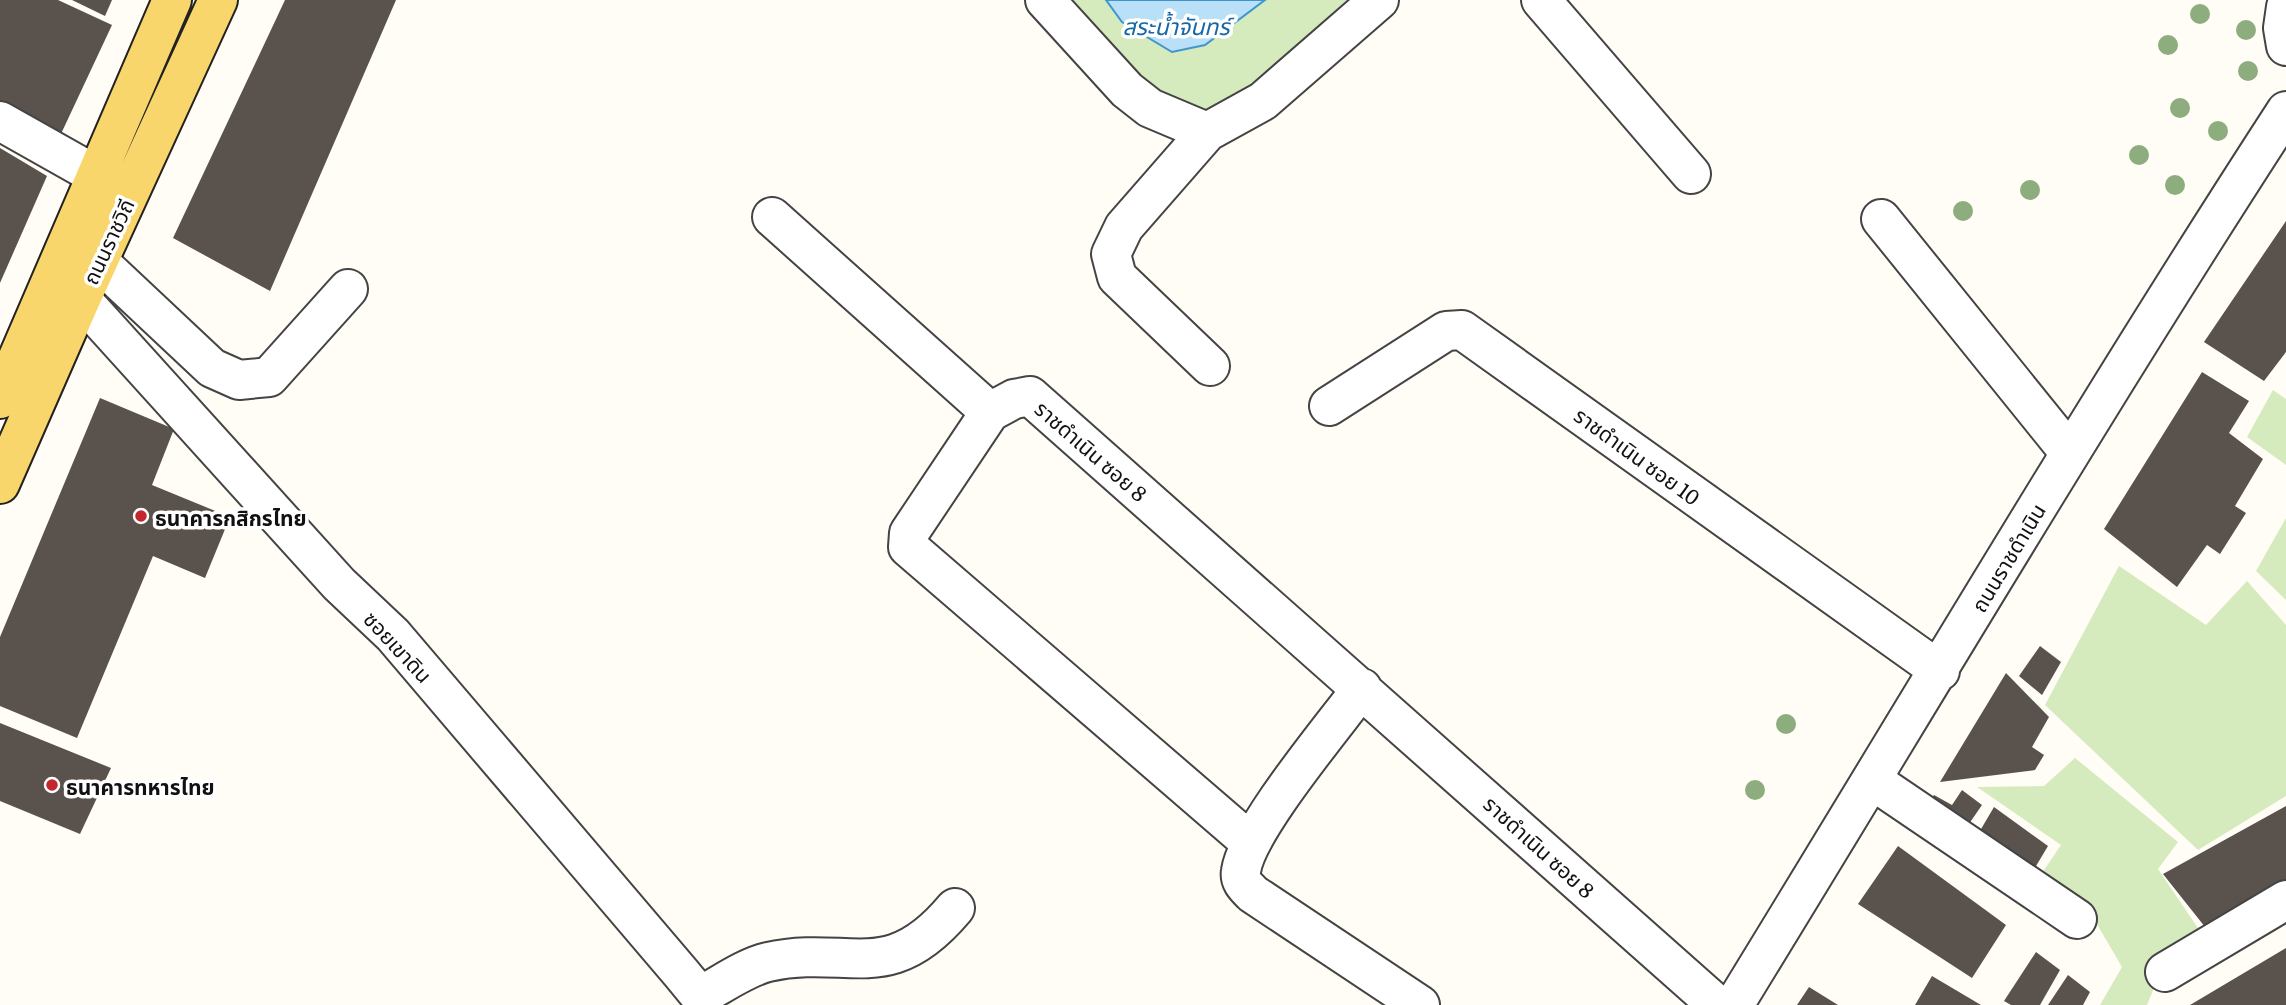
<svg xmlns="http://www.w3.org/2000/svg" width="2286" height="1005" viewBox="0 0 2286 1005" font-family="Literata,'Noto Sans Thai',serif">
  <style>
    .green { fill: #d5ebbd }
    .water { fill: #b9e0f7; stroke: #3f96cf; stroke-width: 2 }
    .building { fill: #5a524d }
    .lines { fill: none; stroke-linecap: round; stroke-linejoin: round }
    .minor-casing { stroke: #444; stroke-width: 42 }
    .major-casing { stroke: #222; stroke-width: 42 }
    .minor { stroke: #fff; stroke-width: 38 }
    .major { stroke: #f9d66b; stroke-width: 38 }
    .tree { fill: #8dad7f }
    .poi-dot { fill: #c4262e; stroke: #fff; stroke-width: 2.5 }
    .labels { text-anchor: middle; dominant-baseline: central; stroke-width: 7; stroke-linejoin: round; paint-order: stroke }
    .street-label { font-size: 21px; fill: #111; stroke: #fff }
    .poi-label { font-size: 21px; font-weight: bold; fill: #111; stroke: #fff; text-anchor: start }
    .water-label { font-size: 23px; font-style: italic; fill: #1768a6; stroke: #fff }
  </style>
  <rect width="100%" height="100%" fill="#fffdf5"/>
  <!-- green -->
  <path class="green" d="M1050,0h323l-140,114 -55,2z
    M2273,390l13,9v66l-39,-28z
    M2286,518v82l-30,-29z
    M2119,566l87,59 41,-44 39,44v171l-88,54 -153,-145z
    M2075,758l103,84 -20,27 42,62 -34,27 -19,47h-47l22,-38 -28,-48 -56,-40 23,-34 -84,-58 67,-1z"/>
  <!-- water -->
  <path class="water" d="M1106,0h159l-60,45 -33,7 -50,-30z"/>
  <!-- building -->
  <path class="building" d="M0,0h58l54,25 -52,111 -60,-28z
    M72,0h40l-7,16z
    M285,0h111l-126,291 -97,-53z
    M0,148l47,28 -47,107z
    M2286,221v131l-22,29 -60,-39z
    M2202,372l47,29 -20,32 34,26 -28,47 11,7 -26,41 -13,-9 -30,42 -73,-58z
    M100,398l74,31 -22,56 78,32 -25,61 -52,-22 -76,182 -77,-32v-69z
    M2040,646l21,16 -19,33 -23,-19z
    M2006,673l43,44 -17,30 12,8 -9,15 -95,12z
    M0,723l111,45 -31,66 -80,-33z
    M1962,790l20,15 -20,29 -39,-24 11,-15 18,10z
    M2286,806v79l-77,47 -46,-58z
    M1994,807l54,39 -18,30 -56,-35z
    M1898,846l108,79 -34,53 -114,-74z
    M2286,948v57h-96z
    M2036,952l24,18 -20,35h-29l-7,-4z
    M2068,975l22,17 -7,13h-35z
    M1932,976l49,29h-66z
    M1809,987l29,18h-41z"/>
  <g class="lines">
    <!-- minor casing -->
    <g class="minor-casing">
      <path id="minor" d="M1045,0l82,90 23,18 57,24 56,-31 116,-101
        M1541,0l150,174
        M2286,7l-3,21 3,18
        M0,121l126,71
        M1207,132l-83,95 -13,27 6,23 93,89
        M772,217l218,195
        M1881,219l188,233
        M98,261l114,107 27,12 30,-3 79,-88
        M81,299l258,285 54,51 288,338 19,23 4,9
        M1329,406l117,-75 16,-1 478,341
        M1362,688c-29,39 -115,141 -121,183 -2,10 5,16 12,23l167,111
        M1872,780l205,139
        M1250,842l-342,-295 1,-14 81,-121 24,-13 16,-3 687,609
        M2165,972l121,-72
        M700,996c21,-11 46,-29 68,-34 82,-18 120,26 187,-54
        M1734,1005c183,-298 361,-600 552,-894"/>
    </g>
    <!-- major casing -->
    <g class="major-casing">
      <path id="major" d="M0,399l172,-399
        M0,484l81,-185 137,-299"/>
    </g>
    <!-- minor -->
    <use href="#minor" class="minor"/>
    <!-- major -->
    <use href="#major" class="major"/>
  </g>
  <!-- trees -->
  <g class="tree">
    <circle cx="2200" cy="14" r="10"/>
    <circle cx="2246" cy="30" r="10"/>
    <circle cx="2168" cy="45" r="10"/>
    <circle cx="2248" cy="71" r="10"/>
    <circle cx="2180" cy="108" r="10"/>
    <circle cx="2218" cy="131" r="10"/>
    <circle cx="2139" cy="155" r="10"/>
    <circle cx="2175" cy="185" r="10"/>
    <circle cx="2030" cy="190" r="10"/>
    <circle cx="1963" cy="211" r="10"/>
    <circle cx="1786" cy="724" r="10"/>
    <circle cx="1755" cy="790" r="10"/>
  </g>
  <!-- markers -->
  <g class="poi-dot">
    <circle cx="141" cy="516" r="7"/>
    <circle cx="52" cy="785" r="7"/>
  </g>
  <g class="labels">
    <!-- street labels -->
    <g class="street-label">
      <text transform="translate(107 241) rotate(-65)">ถนนราชวิถี</text>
      <text transform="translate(1092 450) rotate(41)">ราชดำเนิน ซอย 8</text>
      <text transform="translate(1638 455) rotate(36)">ราชดำเนิน ซอย 10</text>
      <text transform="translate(2007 557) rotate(-59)">ถนนราชดำเนิน</text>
      <text transform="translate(399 646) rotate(47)">ซอยเขาดิน</text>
      <text transform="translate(1540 846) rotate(42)">ราชดำเนิน ซอย 8</text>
    </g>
    <!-- poi labels -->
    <g class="poi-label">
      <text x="155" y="516">ธนาคารกสิกรไทย</text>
      <text x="66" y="785">ธนาคารทหารไทย</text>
    </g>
    <!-- water labels -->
    <g class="water-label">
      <text x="1176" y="25">สระน้ำจันทร์</text>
    </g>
  </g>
</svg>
